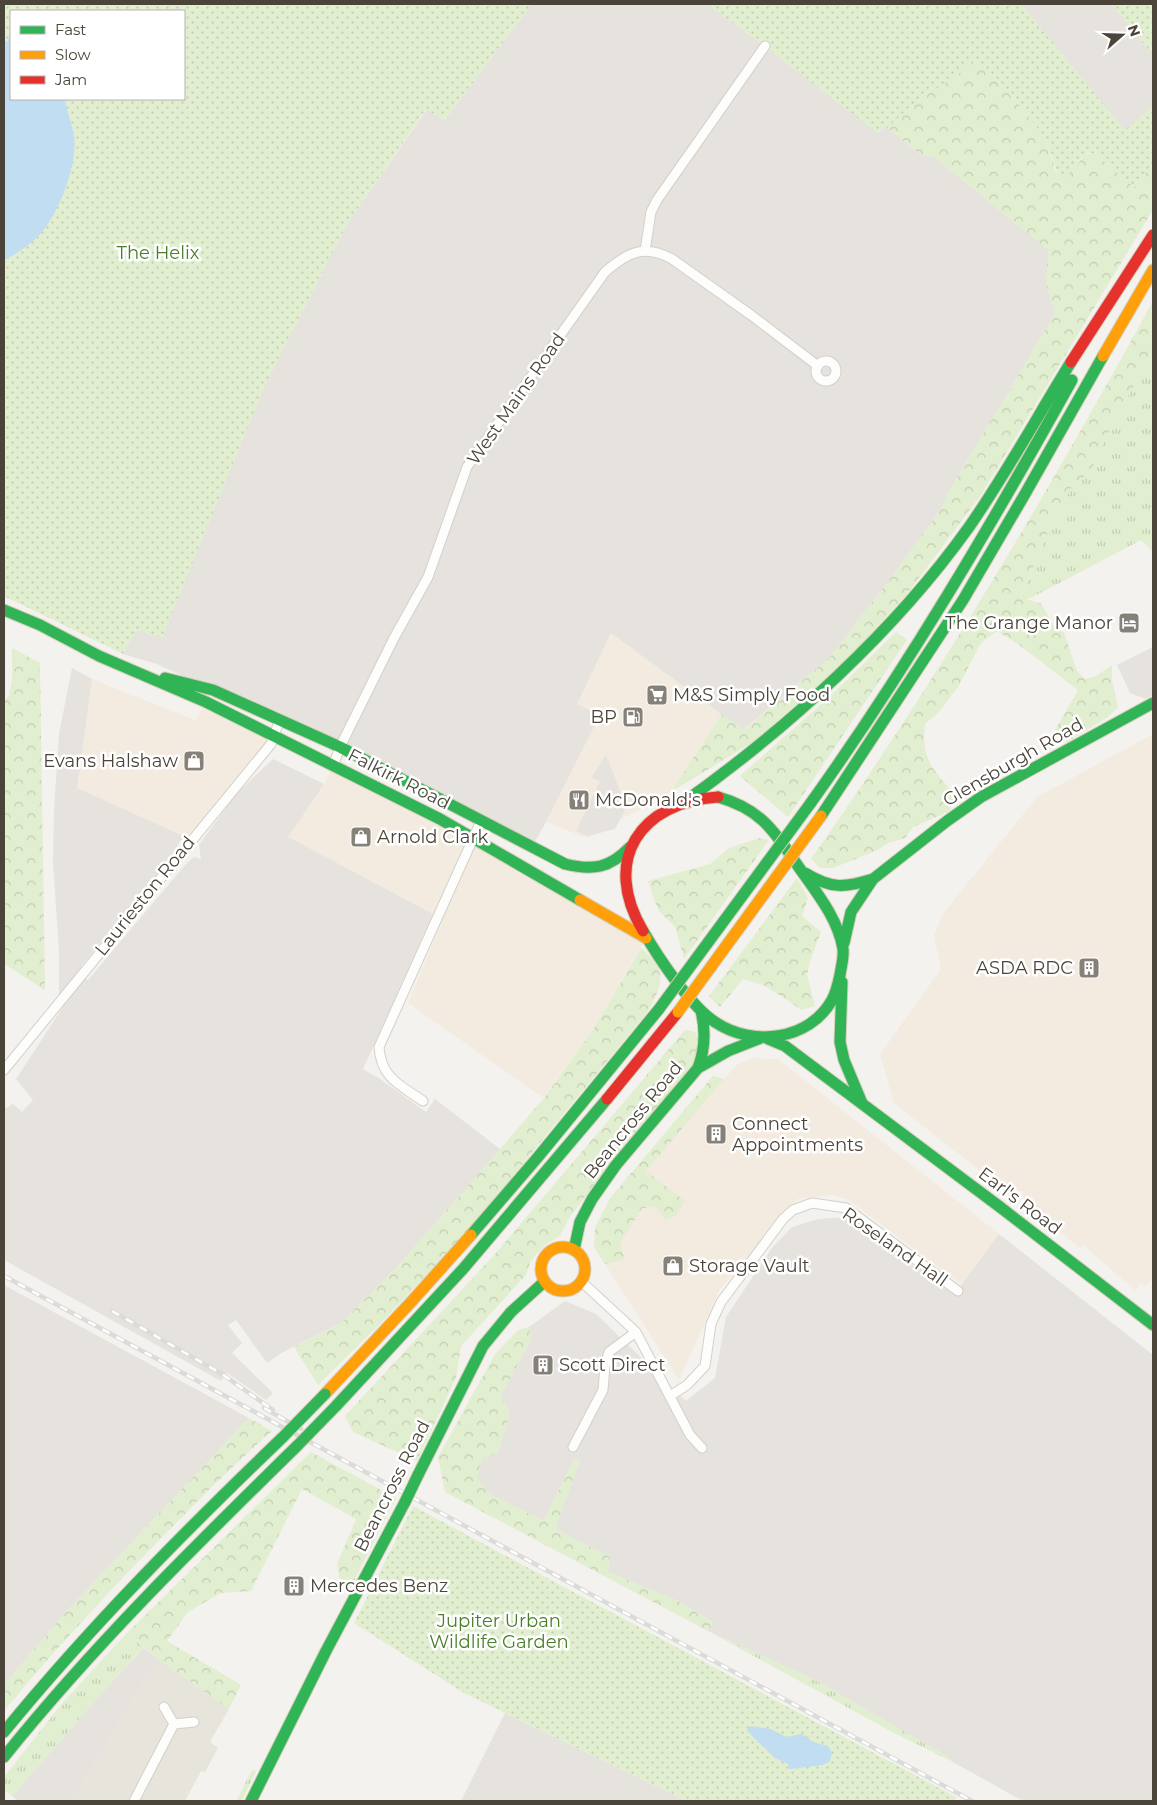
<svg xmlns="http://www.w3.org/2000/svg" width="1157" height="1805" viewBox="0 0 1157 1805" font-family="Montserrat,sans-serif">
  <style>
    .residential { fill: #e7e4dc }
    .commercial { fill: #f3ebdf }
    .industrial { fill: #e6e2de }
    .grass { fill: url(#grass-tufts) }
    .forest { fill: url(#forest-crowns) }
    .park { fill: url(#park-dots); fill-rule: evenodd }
    .parking { fill: #e6e3df }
    .water { fill: #c0ddf1 }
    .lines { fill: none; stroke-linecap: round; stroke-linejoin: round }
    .street-casing { stroke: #d2d0cb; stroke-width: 11 }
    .fast-casing { stroke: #d6cebb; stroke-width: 13 }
    .slow-casing { stroke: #d6cebb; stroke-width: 13 }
    .jam-casing { stroke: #d6cebb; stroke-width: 13 }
    .street { stroke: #fdfdfc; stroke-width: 9 }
    .fast { stroke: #30b455; stroke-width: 11 }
    .slow { stroke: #ff9f0a; stroke-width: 11 }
    .jam { stroke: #e5322d; stroke-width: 11 }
    .rail-casing { stroke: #dbdbda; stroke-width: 4.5 }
    .rail { stroke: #fff; stroke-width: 2.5; stroke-dasharray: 8; stroke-linecap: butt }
    .fast-bridge-casing { stroke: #d6cebb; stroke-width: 13; stroke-linecap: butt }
    .slow-bridge-casing { stroke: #d6cebb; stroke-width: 13; stroke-linecap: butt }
    .fast-bridge { stroke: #30b455; stroke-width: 11 }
    .slow-bridge { stroke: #ff9f0a; stroke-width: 11 }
    .labels { text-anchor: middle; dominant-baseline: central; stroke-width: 5; stroke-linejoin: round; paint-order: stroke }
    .park-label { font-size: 18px; fill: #4a7f2a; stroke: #fff }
    .street-label { font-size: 18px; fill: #4b4439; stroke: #fff }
    .poi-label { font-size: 18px; fill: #4b4439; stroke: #fff; text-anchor: start }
  </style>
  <defs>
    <pattern id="grass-tufts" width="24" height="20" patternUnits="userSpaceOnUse" patternTransform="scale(1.25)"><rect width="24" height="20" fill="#e1eecf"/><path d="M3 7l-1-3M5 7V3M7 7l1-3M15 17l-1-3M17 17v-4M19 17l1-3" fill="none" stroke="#c3cdb2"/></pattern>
    <pattern id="forest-crowns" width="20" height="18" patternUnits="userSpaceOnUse" patternTransform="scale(1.25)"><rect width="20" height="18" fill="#e1eecf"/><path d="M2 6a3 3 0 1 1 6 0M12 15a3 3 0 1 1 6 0" fill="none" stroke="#c3cdb2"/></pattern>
    <pattern id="park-dots" width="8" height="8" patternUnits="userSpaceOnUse" patternTransform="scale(1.25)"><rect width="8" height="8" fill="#e1eecf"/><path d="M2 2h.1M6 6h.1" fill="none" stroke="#c3cdb2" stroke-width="1.8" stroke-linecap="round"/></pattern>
  </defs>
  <rect width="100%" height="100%" fill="#f4f2ee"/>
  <!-- residential -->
  <path class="residential" d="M158,1659l71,50 -19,33 8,6 -13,24 -4,-1 -16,30h-113z"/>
  <!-- commercial -->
  <path class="commercial" d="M611,633l111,81 -51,78 -84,46 -41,-16 53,-106 -22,-12z
    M92,679l103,41 11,-18 69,34 -83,103 -116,-51z
    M1153,734v543l-8,10 -4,-4 -6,7 -52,-45 -3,3 -55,-43 -3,-13 -33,-14 -95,-75 -14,-49 61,-85 -7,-33 8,-21 95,-118z
    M333,766l313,172 -53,92 -50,68 -135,-95 33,-79 -8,-10 -146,-77 37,-53z
    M752,1058l26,1 221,175 -37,51 -113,-85 -17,-5 -34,4 -78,90 -41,91 -74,-116 20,-6 -5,-15 22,-35 14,-1 29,-6 -39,-30 78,-92 13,-14z"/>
  <!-- industrial -->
  <path class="industrial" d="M532,4h175l58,42 113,87 7,-7 36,29 13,2 115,93 -3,34 9,30 -105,175 -8,19 -49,67 -64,83 -86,72 -132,-97 -34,71 23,11 -54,107 -14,25 -319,-157 -56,-26 -34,-10 13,-24 26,7 102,-250 83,-163 80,-115 17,12z
    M72,668l20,11 -15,109 109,49 -6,4 -8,15 -91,110 4,13 3,1 98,-116 8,-7 7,2 -2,-14 37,-51 37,-35 51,25 -36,53 145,77 -70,155 17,10 46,33 9,-13 65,50 -102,117 -57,57 -58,29 -16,11 -31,-43 -8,5 14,18 -10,10 41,40 -7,7 -39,-27 -6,8 -217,-121v-151l9,-5 9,8 11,-12 -17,-21 47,-72 -4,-14v-42l-6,-89 1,-52 5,-76z
    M846,1217l108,78 45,-61 154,121v446h-130l-70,-39 -5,-5 -133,-77 -107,-49 5,-9 -35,-21 -70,-29 2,-15 -55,-28 25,-69 -6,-1 -30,62 -55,-27 -13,-17 6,-18 16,-6 12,-40 -10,-16 31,-57 -2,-13 36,-26 31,13 90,87 29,-23 11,-61 46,-69 20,-21 26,-8z
    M4,1285l245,133 -184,195 -61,72z
    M144,1648l14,11 -86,142h-54l-6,-5 104,-119z
    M505,1713l182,88h-226z"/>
  <!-- grass -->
  <path class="grass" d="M1153,354v198l-12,-12 -114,60 -7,-1 35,-83 17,-29 19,-16 28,-60z
    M708,1631l107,49 133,77 5,5 -59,-29z
    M127,1633l17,15 -28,29 -104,119 -8,-6v-13l60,-76z
    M252,1770l4,1 -14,30h-6z"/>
  <!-- forest -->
  <path class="forest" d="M707,4l269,54 40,43 30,38 10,33 21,-7 7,-11h12l38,33 19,-24v47l-172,285 -74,99 -58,64 -96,84 -82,50 51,-78 22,16 85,-72 64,-83 49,-67 8,-19 105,-175 -9,-30 2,-34 -114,-93 -13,-2 -36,-29 -8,7 -112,-87z
    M1153,301v53l-34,57 -28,60 -19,16 -17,29 -35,82 21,5 15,27 8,2 13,39 8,8 11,-3 16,-11v16l6,26 -10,10 -41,25 -12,-12 23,-40 -60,-46 -21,-13 -16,12 -23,44 -19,25 -14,12c-4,36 8,45 30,71l-5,16 -37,16 -8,11 -17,5 -10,7 -45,18h-13l-9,-9c126,-179 237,-366 342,-558z
    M896,632l11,8 -119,177 -48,-41 85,-75z
    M12,648l28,15 5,327 -41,-26v-263l5,-5 3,-17z
    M759,838l10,2 -85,119 -9,-32 -16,-16 -6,-14 -5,-16 62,-17 19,-16z
    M797,878l11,20 -6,18 19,16 -11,29 -3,14 8,31 -13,4 -37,-24 -22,-7 -23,28 -11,-11z
    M641,948c27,21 22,35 8,62l-184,224 -85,90 -62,61 -24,-38 47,-24 57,-57 102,-117 44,-51 49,-68z
    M685,1030l10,2 6,14 -5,18 -88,102 -40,54 -8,16 -14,8 -15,16 -5,15 -65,71 -5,32 -39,83 -64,-29 -8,-16 150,-162z
    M713,1076l11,3 -78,92 39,30 -9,15 -11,4 -9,-13 -14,1 -22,35 5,16 -20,5 -11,-17 1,-20 16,-30z
    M529,1327l2,13 -31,57 10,16 -12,40 -16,6 -5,18 12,17 55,27 30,-62 6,1 -25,69 55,28 -2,15 70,29 36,22 -6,8 -263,-139 -7,-35 57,-103 23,-24z
    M249,1418l23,13c-48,42 -92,88 -136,133 -46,48 -90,96 -132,147v-26l61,-72z
    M311,1452l85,46 -47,93 -8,-5 -4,-22 19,-45 -54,-30 -51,102 -30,2 -33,19 -21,29 74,44 -12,24 -71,-50 -31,-26z"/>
  <!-- park -->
  <path class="park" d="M4,4h528l-88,117 -18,-12 -79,115 -83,163 -102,251 -26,-8 -13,24 -119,-58zM11,11h173v88h-173z
    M707,4h446v159l-19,24 -38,-33 -7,-1 -5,1c-7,8 -10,17 -20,23l-6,-2 -12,-36 -30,-38 -40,-43 -12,12 -53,36 -24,22 -2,-2 -8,7 -112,-87z
    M413,1506l543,291 -2,4h-267l-223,-108 -110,-70z"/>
  <!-- parking -->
  <path class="parking" d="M1021,4h90l42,51v50l-28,25z
    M1153,647v48l-7,4 -16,-6 -13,-28z
    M606,755l17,43 2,12 -10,19 -27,7 -12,-5 24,-50 -9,-3z"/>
  <!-- water -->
  <path class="water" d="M9,38l2,2v59h59l-5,3c3,11 7,23 9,34 4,27 -15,77 -33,97 -9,11 -25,21 -37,27v-220l3,2z
    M750,1726l21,3 15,8 16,-3 11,8 15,4 4,7 -2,8 -7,4 -33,4 -2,-5 -13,-6 -28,-27z"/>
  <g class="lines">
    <!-- street casing -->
    <g class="street-casing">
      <path id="street" d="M645,251l6,-39 6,-12 108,-154
        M816 371a10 10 0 1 1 20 0a10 10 0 1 1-20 0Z
        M333,766l7,-19 54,-109 34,-61 39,-110 138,-195c23,-20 39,-28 67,-13l79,56 67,51
        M4,1070l267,-326 9,-25
        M423,1101c-23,-16 -42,-23 -44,-54l102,-226
        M582,1282l54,50 54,103 12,13
        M670,1396l17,-11 18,-19 6,-42 10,-22 62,-83 10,-9 19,-7 34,5 112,83
        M573,1447l30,-57 2,-24 4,-14 27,-20
        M164,1707l10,17 20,-2
        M134,1801l40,-77"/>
    </g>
    <!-- fast casing -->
    <g class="fast-casing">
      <path id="fast" d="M4,610l36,15 59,31 107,46 234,117 140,81
        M165,678l48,12 127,57 225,117c28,7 45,4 65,-17
        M684,802c104,-74 211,-171 285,-275 37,-53 68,-110 102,-165
        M810,804c96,-134 182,-280 262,-424
        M821,816l142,-216 62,-106 78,-138
        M805,873c26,16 40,15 68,6
        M643,931c15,26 48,76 72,91 37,25 94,19 117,-22 4,-7 6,-16 8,-25 1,-8 4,-17 3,-26 -5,-31 -27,-57 -45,-83 -24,-35 -37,-57 -80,-69
        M844,943l7,-31 22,-33 74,-58 34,-24 172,-94
        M842,982l-2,60 4,18 18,43
        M768,1039l17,7 215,161 153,118
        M698,1068c7,-19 8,-37 3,-57
        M471,1235l67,-78 121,-148
        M574,1250l6,-28 12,-23 24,-34 82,-97 30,-17 33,-13
        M336,1406l127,-137 144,-170
        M418,1475l65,-129 28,-34 33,-30
        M4,1732c86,-105 181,-201 279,-295
        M4,1757c90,-112 192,-212 294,-312
        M251,1801l75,-150 79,-149"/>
    </g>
    <!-- slow casing -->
    <g class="slow-casing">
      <path id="slow" d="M1103,356l50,-86
        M580,900l66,38
        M541 1269a22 22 0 1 1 44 0a22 22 0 1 1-44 0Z
        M325,1394l87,-93 59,-66"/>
    </g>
    <!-- jam casing -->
    <g class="jam-casing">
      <path id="jam" d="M1071,362l82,-127
        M643,931c-42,-71 -3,-129 75,-134
        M607,1099l71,-87"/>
    </g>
    <!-- street -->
    <use href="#street" class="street"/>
    <!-- fast -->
    <use href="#fast" class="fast"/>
    <!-- slow -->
    <use href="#slow" class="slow"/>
    <!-- jam -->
    <use href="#jam" class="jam"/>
    <!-- rail casing -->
    <g class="rail-casing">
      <path id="rail" d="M4,1276l968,525
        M112,1311l110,63 51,36
        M264,1408l37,21"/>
    </g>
    <!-- rail -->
    <use href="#rail" class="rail"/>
    <!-- fast-bridge casing -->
    <g class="fast-bridge-casing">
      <path id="fast-bridge" d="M659,1009l151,-205
        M283,1437l42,-43
        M298,1445l38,-39
        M405,1502l13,-27"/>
    </g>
    <!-- slow-bridge casing -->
    <g class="slow-bridge-casing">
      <path id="slow-bridge" d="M678,1012l143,-196"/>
    </g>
    <!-- fast-bridge -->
    <use href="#fast-bridge" class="fast-bridge"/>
    <!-- slow-bridge -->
    <use href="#slow-bridge" class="slow-bridge"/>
  </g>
  <!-- icons -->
  <defs>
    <g id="hotel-square" transform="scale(1.125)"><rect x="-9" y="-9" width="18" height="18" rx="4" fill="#868178" stroke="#fff"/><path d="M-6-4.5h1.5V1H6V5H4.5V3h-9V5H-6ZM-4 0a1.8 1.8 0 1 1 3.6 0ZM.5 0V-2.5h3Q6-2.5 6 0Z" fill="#fff"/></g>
    <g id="supermarket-square" transform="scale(1.125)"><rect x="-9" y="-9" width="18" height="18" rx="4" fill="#868178" stroke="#fff"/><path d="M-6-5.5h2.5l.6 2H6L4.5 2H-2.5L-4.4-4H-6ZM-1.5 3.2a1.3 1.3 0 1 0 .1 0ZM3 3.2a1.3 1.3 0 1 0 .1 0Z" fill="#fff"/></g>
    <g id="fuel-square" transform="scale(1.125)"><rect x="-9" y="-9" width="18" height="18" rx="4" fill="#868178" stroke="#fff"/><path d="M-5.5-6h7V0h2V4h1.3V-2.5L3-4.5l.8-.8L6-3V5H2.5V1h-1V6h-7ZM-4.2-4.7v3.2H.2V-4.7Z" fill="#fff"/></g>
    <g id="shop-square" transform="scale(1.125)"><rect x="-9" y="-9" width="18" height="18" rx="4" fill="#868178" stroke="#fff"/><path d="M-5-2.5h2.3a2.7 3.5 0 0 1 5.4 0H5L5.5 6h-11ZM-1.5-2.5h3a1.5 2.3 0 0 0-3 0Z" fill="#fff"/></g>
    <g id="restaurant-square" transform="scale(1.125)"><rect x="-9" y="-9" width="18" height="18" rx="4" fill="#868178" stroke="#fff"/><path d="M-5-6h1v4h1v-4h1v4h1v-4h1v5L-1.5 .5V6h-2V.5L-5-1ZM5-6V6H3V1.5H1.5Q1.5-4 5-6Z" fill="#fff"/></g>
    <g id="building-square" transform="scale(1.125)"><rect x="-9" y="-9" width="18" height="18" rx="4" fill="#868178" stroke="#fff"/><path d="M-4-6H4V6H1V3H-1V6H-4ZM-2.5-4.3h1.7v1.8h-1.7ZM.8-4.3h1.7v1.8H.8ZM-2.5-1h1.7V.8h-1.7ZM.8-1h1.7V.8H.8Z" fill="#fff"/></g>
  </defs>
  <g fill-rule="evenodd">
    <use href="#hotel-square" x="1129" y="623"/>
    <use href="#supermarket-square" x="657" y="695"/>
    <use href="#fuel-square" x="633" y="717"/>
    <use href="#shop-square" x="194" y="761"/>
    <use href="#restaurant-square" x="579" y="800"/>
    <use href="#shop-square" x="361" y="837"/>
    <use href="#building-square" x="1089" y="968"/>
    <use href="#building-square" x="716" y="1134"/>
    <use href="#shop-square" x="673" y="1266"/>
    <use href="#building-square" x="543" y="1365"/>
    <use href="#building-square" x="294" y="1586"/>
  </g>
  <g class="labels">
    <!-- park labels -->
    <g class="park-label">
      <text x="158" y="253">The Helix</text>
      <text x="499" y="1621">Jupiter Urban<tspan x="499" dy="21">Wildlife Garden</tspan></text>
    </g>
    <!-- street labels -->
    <g class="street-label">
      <text transform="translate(516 399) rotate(-55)">West Mains Road</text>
      <text transform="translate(1013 762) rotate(-30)">Glensburgh Road</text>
      <text transform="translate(399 779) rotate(27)">Falkirk Road</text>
      <text transform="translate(145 896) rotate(-51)">Laurieston Road</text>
      <text transform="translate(633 1120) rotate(-51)">Beancross Road</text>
      <text transform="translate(1020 1201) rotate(37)">Earl's Road</text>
      <text transform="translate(895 1247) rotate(35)">Roseland Hall</text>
      <text transform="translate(392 1486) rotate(-63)">Beancross Road</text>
    </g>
    <!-- poi labels -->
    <g class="poi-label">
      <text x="1113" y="623" text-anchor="end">The Grange Manor</text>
      <text x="673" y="695">M&amp;S Simply Food</text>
      <text x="617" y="717" text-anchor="end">BP</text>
      <text x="178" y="761" text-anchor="end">Evans Halshaw</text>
      <text x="595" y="800">McDonald's</text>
      <text x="377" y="837">Arnold Clark</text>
      <text x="1073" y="968" text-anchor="end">ASDA RDC</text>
      <text x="732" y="1124">Connect<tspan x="732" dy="21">Appointments</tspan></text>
      <text x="689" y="1266">Storage Vault</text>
      <text x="559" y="1365">Scott Direct</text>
      <text x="310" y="1586">Mercedes Benz</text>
    </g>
  </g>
  <!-- border -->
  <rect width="1157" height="1805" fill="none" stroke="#4b4439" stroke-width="10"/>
  <!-- legend -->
  <rect x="10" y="10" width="175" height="90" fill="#ffffff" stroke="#b7b4b0"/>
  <rect x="20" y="26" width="25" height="8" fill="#30b455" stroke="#b7b4b0"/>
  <text x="55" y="35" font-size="15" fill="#4b4439">Fast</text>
  <rect x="20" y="51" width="25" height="8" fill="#ff9f0a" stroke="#b7b4b0"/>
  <text x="55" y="60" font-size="15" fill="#4b4439">Slow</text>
  <rect x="20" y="76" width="25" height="8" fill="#e5322d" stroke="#b7b4b0"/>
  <text x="55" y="85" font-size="15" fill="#4b4439">Jam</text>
  <!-- north arrow -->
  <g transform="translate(1122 35) rotate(70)" stroke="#ffffff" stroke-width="4" paint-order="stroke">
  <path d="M0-4L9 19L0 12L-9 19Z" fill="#4b4439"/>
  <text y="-8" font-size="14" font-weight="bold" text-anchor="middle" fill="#4b4439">N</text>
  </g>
</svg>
